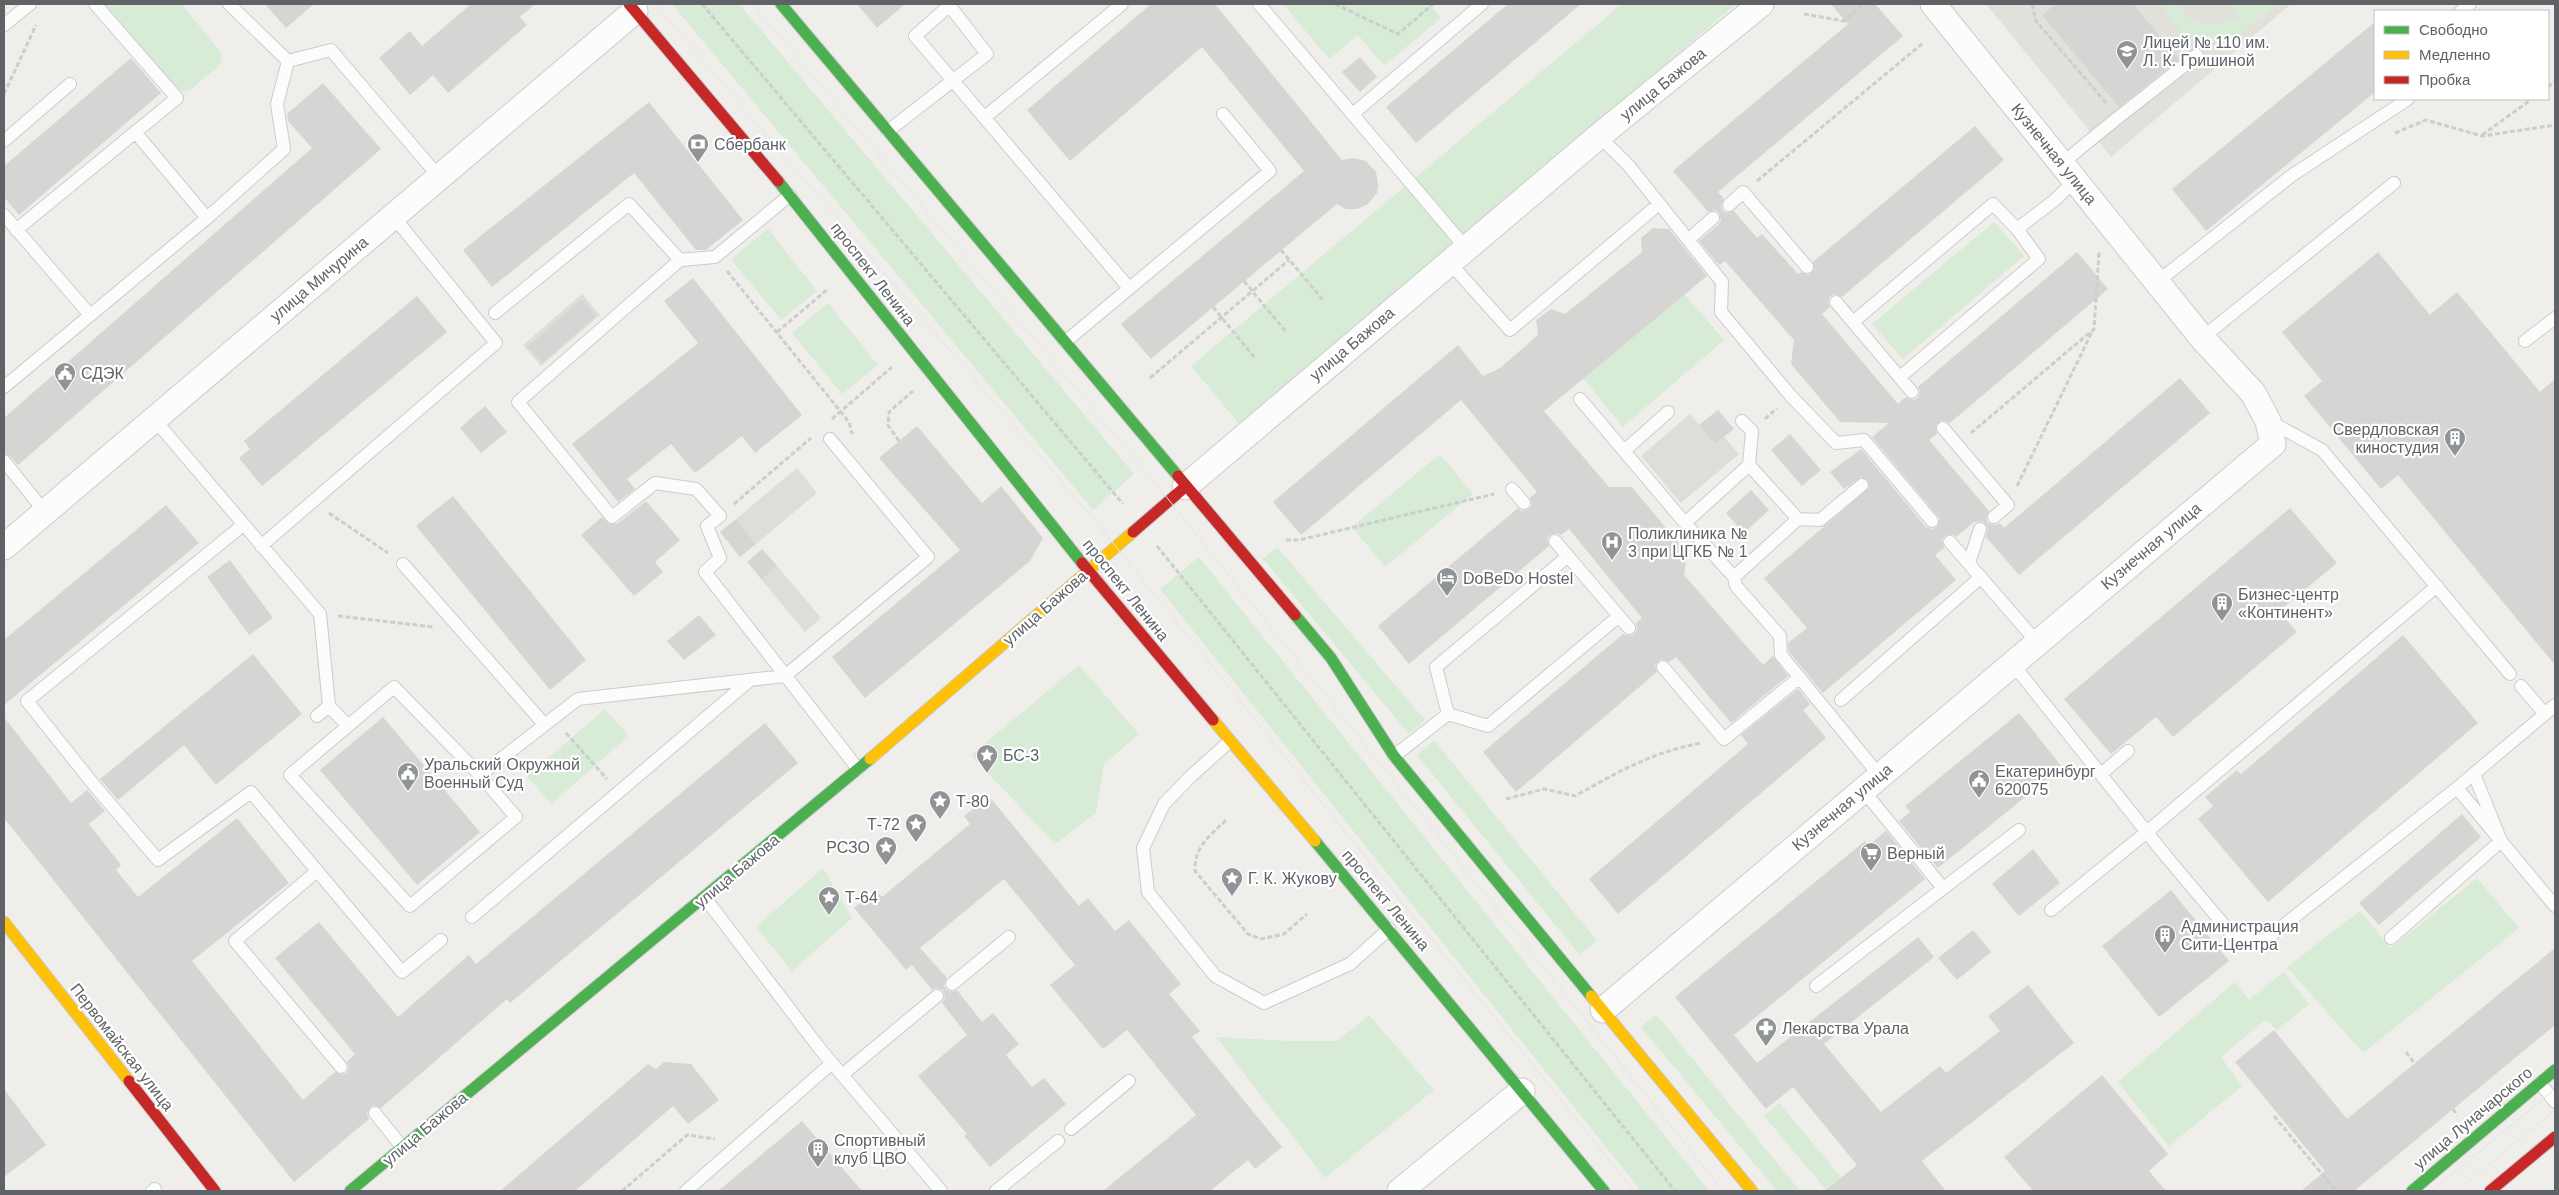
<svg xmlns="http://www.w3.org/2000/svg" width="2559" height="1195" viewBox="0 0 2559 1195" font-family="Helvetica,sans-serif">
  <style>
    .industrial { fill: #dfddda }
    .education { fill: #e2e0da }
    .green { fill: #d8ebd6 }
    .building { fill: #d6d5d3 }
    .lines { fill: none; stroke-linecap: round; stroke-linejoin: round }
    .lane-casing { stroke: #cbcccc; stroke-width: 14 }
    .street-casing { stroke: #cbcccc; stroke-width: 27 }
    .fast-casing { stroke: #cacacb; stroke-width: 13 }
    .slow-casing { stroke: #cacacb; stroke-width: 13 }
    .jam-casing { stroke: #cacacb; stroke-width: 13 }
    .path { stroke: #cacfcc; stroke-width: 3; stroke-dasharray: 5 2.5; stroke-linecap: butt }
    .lane { stroke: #fdfcfc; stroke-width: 12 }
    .street { stroke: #fdfcfc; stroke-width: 25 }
    .fast { stroke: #4caf50; stroke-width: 11 }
    .slow { stroke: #ffc107; stroke-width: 11 }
    .jam { stroke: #c62828; stroke-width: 11 }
    .tram { stroke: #e4e4e4; stroke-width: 1 }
    .labels { text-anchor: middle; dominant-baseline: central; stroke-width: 4.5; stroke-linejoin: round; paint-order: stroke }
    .poi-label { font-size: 16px; fill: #5f6368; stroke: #fff; text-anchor: start }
    .street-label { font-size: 16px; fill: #5f6368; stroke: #fff }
  </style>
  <rect width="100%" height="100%" fill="#efeeea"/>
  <!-- industrial -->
  <path class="industrial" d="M582,294l18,21 -59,51 -18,-21z
    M1690,414l25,30 9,-7 15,17 -58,49 -40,-47z
    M797,468l20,25 -61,51 -20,-25z
    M772,560l49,58 -16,14 -49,-59z"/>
  <!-- education -->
  <path class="education" d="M1986,4h305l-180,153z"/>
  <!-- green -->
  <path class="green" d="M105,4h76l39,47 2,8 -3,7 -29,24 -8,1 -7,-2z
    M672,4h67l395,470 -41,36z
    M1283,4h146l12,14 -57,48 -26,-31 -29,24z
    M1622,4h114l-495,422 -50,-60z
    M2162,4h18c10,26 41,24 61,12l-10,-12h48c-43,36 -85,66 -117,0z
    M1994,222l30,34 -121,103 -31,-35z
    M768,229l49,62 -36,29 -50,-61z
    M1684,294l40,46 -101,87 -40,-49z
    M828,303l50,62 -36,29 -50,-61z
    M1440,454l33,40 -88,73 -33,-40z
    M1277,547l148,173 -16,14 -146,-175z
    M1199,557l510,634h-68l-481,-602z
    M1079,665l60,69 -35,30 -8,49 -41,31 -84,-89z
    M605,709l24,27 -78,68 -24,-28z
    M1434,740l163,201 -18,13 -162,-199z
    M823,868l29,50 -60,53 -36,-44z
    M2477,878l42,50 -156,125 -76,-86 73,-56 31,37z
    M2284,972l25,32 -32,26 -12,-10 -44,37 21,29 -73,60 -51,-64 117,-100 14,18z
    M1656,1014l144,177h-23l-136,-164z
    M1369,1015l65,75 -109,88 -109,-141 72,4h49z
    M1779,1103l74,88h-26l-63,-75z"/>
  <!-- building -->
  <path class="building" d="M265,4h49l-28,24z
    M471,4h64l-15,13 7,8 -79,68 -15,-18 -23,20 -31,-37 31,-27 12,15z
    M857,4h48l-28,24z
    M1151,4h64l127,156 11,-2 13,3 10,11 2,12 -1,9 -9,11 -11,5h-11l-9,-5 -186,155 -30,-35 183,-153 -102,-124 -132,114 -43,-51z
    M1508,4h73l-165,139 -30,-36z
    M1831,4h44l28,32 -185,156 6,7 -3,7 2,5 4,2 7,-2 23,27 5,-4 36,40 3,-2 7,3 6,-5 -1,-8 162,-136 29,34 -162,137 -7,-3 -5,2 -2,7 2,4 -8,7 76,90 8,-7 7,3 5,-2 2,-7 -2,-4 159,-135 31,37 -158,134 -8,-3 -6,5 1,9 -8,6 60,71 -3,7 2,5 7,2 5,-2 4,5 176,-150 30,35 -191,162 -33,-38 2,-9 -5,-7 -9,1 -18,15 -4,-3 -7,2 -3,4 2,8 -9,7 21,25 -133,113 -34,-41 -1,-9 19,-15 -43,-50 105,-90 -1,-8 -7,-3 -17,12 -14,-17 31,-23 65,78 7,2 4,-2 3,-8 -68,-82 17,-14 -49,-1 -49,-58 3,-24 -69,-79 -6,4 -20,-24 19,-16 3,-5 -2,-7 -4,-3 -7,2 -35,-41 175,-147z
    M2056,4h77l46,55 -60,48 -77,-92z
    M2375,22v70l-169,139 -34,-42z
    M1360,57l17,20 -17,15 -18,-20z
    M131,58l30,35 -142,122 -15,-18v-31z
    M323,83l58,66 -363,316 -8,-9 -6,-3v-35l308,-270 -24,-27 -1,-7z
    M649,102l94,118 -37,30h-10l-62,-77 -142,114 -29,-37z
    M1653,228l16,1 38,47 -163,135 65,76h23l55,66 -3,22 79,90 10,-9 15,20 -57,47 -55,-66 -7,5 -8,-3 -6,6 2,7 -141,120 -33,-40 140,-118 7,2 4,-2 3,-4 -1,-7 6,-5 -73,-89 -8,6 -4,-2 -7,2 -3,4 2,7 -140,118 -31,-38 140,-118 4,3 7,-2 3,-4 -2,-7 7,-6 -76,-92 -160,135 -28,-33 185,-157 25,31 17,-8 38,-33 -2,-15 15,-11 14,5 77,-62 -1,-14z
    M2378,252l52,63 27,-23 83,100 15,-13v286l-157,-190 -17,14 -77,-93 18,-15 -40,-49z
    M693,278l109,137 -47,38 -13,-17 -47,37 -24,-29 -44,35 8,10 -17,13 -46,-58 126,-101 -34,-42z
    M417,296l30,36 -185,154 -23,-28 11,-9 -6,-8z
    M582,299l14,17 -54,47 -15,-16z
    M485,406l22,26 -26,21 -21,-25z
    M1718,410l16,19 -19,15 -16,-19z
    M917,426l65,77 19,-17 42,52 -13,23 -165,137 -33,-41 128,-107 -81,-92z
    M1790,434l31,36 -19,16 -31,-36z
    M1751,490l18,20 -25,23 -18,-20z
    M453,496l133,164 -36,30 -134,-164z
    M646,501l34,39 -25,22 8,10 -29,24 -53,-61 21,-18 7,7h8z
    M166,505l33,38 -195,162v-65z
    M2290,508l47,55 -58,48 18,21 -124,105 -17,-20 -45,37 -47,-55z
    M736,519l20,25 -16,13 -20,-25z
    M762,549l15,17 -15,13 -15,-17z
    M230,560l43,58 -24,17 -42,-58z
    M699,615l17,20 -32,25 -17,-19z
    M2403,635l75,88 -210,179 -70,-83 15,-13 -8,-9 32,-27 4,4z
    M253,654l49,60 -86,71 -32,-40 -66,55 -18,-21z
    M1798,689l12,15 -7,6 23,28 -208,176 -29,-35 159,-135 -7,-9z
    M2019,713l43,54 -124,101 -39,-47 11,-9 -5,-6z
    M4,717l67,86 16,-13 18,21 -16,13 32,41 -5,5 22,27 99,-79 52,65 -97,78 111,139 32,-28 7,3 5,-2 2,-7 -2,-4 8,-8 -80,-96 44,-36 79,95 71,-62 7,9 289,-241 33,40 -288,240 -3,-4 -126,109 -7,-3 -4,2 -3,7 2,5 -75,63 -290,-364z
    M383,717l97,115 -63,53 -97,-115z
    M989,796l90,110 9,-8 27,33 14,-11 52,64 -12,10 31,37 -8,6 90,110 -27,22 -7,-9 -38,31h-107l93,-76 -69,-85 -24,19 -53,-64 25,-20 -71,-86 -84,69 27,30 -3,7 2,5 7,2 4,-2 25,32 11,-9 26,31 -13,11 26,32 12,-9 22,26 -76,63 -26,-31 3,-2 -49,-58 49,-41 -25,-32 3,-5 -2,-8 -7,-2 -4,2 -20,-25 -6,5 -52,-62 22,-18 6,7 88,-73 -6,-8z
    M2462,814l19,23 -102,88 -20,-22z
    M1886,831l39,48 -191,156 23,28 161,-126 16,20 -110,87 57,68 59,-46 6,7 54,-42 -12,-15 40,-31 46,58 -152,118 24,30h-121l32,-26 -64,-78 -27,22 -91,-112 190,-156 4,4z
    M2033,849l27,34 -41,33 -27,-32z
    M2171,890l58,71 -70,56 -57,-71z
    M1973,930l18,22 -34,28 -19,-22z
    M2555,948v77l-201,166h-53l24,-20 -90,-109 39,-32 73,89z
    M664,1062l27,2 28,36 -31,24 -15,-18 -98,85h-75l148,-127 8,5z
    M2102,1075l66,79 -19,17 17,20h-133l-29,-34z
    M4,1089l42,56 -42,32z
    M802,1121l60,70h-144z"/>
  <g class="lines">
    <!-- lane casing -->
    <g class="lane-casing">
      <path id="lane" d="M229,4l59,57 43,-11 108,127
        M951,4l-36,32 214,252
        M1259,4l207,244
        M2461,11l9,-7
        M4,25l26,-21
        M1354,113l128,-109
        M985,117l137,-113
        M888,131l99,-77 -38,-49
        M135,132l72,86
        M1599,136l30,30 93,116 -1,30 69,83 46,48 28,-3 68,81
        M4,141l66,-57
        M2062,164c43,-38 90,-72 135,-109
        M790,195l-75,62 -35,3 -162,142 94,115 43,-34 41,6 24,27 -13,10 13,32 -15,14 153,197
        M1729,205l14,-13 64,75
        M4,215l86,100
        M2017,229l38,-29 20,-20
        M16,230l161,-132 -82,-94
        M1689,239l24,-21
        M1449,262l61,68 149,-126
        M2157,282l134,-106 117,-77
        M1836,302l76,90
        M495,313l134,-109 51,56
        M1853,322l140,-118 24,25 22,30 -139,118
        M2202,338l192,-155
        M2525,341l30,-23
        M1065,342l205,-171 -47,-57
        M4,387l203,-169 77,-69 -7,-45 11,-43
        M1580,399l105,124 49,54 2,9 44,50 1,19 98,120
        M154,419l166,195 9,92 19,20
        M2269,421l53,29 188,224
        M1943,428l65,77 -14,12
        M1624,451l44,-39
        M4,461l41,51
        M1512,489l12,14
        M1798,519l22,1 42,-35
        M1685,523l64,-58 3,-34 -10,-10
        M243,525l-216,176 67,84 64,75 93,-68 151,180 39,-32
        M1555,541l74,87
        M1950,542l87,100
        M261,546l235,-203 -103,-127
        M1568,556l-132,111 12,47 40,12 131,-110
        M1969,563l11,-34
        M403,564l141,160
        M1734,577l64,-58 -49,-54
        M2012,663l153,192 69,82h35l188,-149 88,-74 -24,-28
        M1663,667l61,72 75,-61
        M394,687l86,88 36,42 -106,89 -120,-131z
        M1841,700l140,-123
        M2545,714l10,-9
        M317,716l12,-10
        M1230,741l-40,36 -26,27 -21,44 5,44 67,84 49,27 86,-39 39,-35
        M1394,756l54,-42
        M2101,774l27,-23
        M480,775l98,-76 207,-23 143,-119 -98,-118
        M2457,788l98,118
        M1863,790l80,98
        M317,871l-82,70 106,126
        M705,898l115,151 121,142
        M2051,910l97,-79 289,-245
        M472,917l277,-236
        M2391,938l110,-97 -27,-67
        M952,984l57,-47
        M1816,986l203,-156
        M842,1075l95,-79
        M2540,1083l15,19
        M375,1113l27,34
        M1071,1129l58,-48
        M152,1191l3,-2
        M686,1191l146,-128
        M996,1191l62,-50"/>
    </g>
    <!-- street casing -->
    <g class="street-casing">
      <path id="street" d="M1185,487l414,-351 162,-132
        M4,547l631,-536
        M1603,1010l670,-566 -5,-23 -15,-28 -51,-55 -269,-334
        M1400,1191l122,-100"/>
    </g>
    <!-- fast casing -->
    <g class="fast-casing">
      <path id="fast" d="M781,4l397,472
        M778,181l304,382
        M1295,615l36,43 63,98 197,240
        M1315,841l289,350
        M350,1191l520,-432
        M2412,1191l143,-121"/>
    </g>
    <!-- slow casing -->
    <g class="slow-casing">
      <path id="slow" d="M1213,720l102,121
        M870,759l263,-227
        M4,922l125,159
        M1591,996l161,195"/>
    </g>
    <!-- jam casing -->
    <g class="jam-casing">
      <path id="jam" d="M629,4l149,177
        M1178,476l117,139
        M1133,532l52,-45
        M1082,563l131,157
        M129,1081l86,110
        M2490,1191l65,-54"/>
    </g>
    <!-- path -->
    <path class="path" d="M702,4l421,500
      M1335,4l63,30 35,-30
      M2032,4l4,17 70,82
      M1804,14l40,7 20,-17
      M2548,87l7,-6
      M4,94l32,-69
      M2395,133l31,-13 56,16 73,-11
      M2482,135l50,-36
      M1757,181l166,-138
      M1281,250l42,50
      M727,271l122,151 3,12
      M1244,281l42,51
      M1213,307l42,51
      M777,332l51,-43
      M1150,378l139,-118
      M832,419l60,-52
      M1765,419l12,-11
      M1971,433l123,-104 5,-77
      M899,441l-11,-16 1,-13 24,-21
      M2017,486l75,-154
      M734,504l77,-66
      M329,513l59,40
      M1286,540h13l195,-46
      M1157,546l518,645
      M338,616l96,11
      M566,733l41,46
      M1506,799l38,-10 31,7c45,-25 75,-43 126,-53
      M1226,820c-16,16 -32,26 -31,51l53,63 13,5 23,-5 23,-20
      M2406,1052l9,12
      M2453,1109l4,7
      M2274,1116l62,75
      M622,1191l65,-56 28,4"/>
    <!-- lane -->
    <use href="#lane" class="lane"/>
    <!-- street -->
    <use href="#street" class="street"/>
    <!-- fast -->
    <use href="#fast" class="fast"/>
    <!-- slow -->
    <use href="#slow" class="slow"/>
    <!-- jam -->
    <use href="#jam" class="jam"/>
    <!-- tram -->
    <path class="tram" d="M655,4l441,518 538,669
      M752,4l400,475 571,712
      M2432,1191l123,-102
      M2457,1191l98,-81"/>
  </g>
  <!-- icons -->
  <defs>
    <g id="school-pin" transform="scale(1.125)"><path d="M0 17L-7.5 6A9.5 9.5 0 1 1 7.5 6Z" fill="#919496" stroke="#fff"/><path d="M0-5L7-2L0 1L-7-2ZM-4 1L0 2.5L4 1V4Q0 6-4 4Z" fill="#fff"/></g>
    <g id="bank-pin" transform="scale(1.125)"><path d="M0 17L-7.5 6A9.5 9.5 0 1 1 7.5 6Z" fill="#919496" stroke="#fff"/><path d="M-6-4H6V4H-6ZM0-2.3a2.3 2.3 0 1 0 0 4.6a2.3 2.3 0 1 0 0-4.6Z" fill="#fff"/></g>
    <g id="civic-pin" transform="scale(1.125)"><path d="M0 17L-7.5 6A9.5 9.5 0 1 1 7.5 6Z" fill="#919496" stroke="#fff"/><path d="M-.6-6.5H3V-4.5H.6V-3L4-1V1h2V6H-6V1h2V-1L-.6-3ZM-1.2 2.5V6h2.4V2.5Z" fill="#fff"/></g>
    <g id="building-pin" transform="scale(1.125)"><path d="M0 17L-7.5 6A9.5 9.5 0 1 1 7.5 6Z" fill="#919496" stroke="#fff"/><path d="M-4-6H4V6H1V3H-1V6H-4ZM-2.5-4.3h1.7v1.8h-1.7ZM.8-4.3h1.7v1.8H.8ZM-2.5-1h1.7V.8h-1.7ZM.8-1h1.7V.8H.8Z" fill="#fff"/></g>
    <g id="hospital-pin" transform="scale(1.125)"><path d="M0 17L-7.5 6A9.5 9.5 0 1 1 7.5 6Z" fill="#919496" stroke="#fff"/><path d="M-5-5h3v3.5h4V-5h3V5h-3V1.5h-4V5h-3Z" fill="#fff"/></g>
    <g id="hotel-pin" transform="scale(1.125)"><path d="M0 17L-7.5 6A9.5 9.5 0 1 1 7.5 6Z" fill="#919496" stroke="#fff"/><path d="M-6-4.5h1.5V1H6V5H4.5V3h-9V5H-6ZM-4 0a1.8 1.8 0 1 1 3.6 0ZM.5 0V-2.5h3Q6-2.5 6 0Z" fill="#fff"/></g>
    <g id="sight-pin" transform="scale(1.125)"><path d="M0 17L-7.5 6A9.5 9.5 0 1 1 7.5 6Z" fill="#919496" stroke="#fff"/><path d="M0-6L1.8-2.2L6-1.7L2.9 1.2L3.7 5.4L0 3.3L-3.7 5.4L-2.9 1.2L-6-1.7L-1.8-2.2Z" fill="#fff"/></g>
    <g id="supermarket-pin" transform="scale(1.125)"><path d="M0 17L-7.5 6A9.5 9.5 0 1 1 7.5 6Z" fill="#919496" stroke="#fff"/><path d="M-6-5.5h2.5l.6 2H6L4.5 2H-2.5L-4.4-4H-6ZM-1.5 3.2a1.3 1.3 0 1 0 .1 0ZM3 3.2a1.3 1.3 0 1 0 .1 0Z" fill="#fff"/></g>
    <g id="pharmacy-pin" transform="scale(1.125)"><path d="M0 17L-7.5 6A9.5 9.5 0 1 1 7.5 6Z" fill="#919496" stroke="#fff"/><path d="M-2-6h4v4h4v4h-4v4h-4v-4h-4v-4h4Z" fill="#fff"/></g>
  </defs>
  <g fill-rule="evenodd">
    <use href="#school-pin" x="2127" y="51"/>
    <use href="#bank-pin" x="698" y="144"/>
    <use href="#civic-pin" x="65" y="373"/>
    <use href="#building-pin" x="2455" y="438"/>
    <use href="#hospital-pin" x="1612" y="542"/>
    <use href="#hotel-pin" x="1447" y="578"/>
    <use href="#building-pin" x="2222" y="603"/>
    <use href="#sight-pin" x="987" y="755"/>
    <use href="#civic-pin" x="408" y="773"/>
    <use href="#civic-pin" x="1979" y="780"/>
    <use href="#sight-pin" x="940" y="801"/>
    <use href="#sight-pin" x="916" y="824"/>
    <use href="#sight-pin" x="886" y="847"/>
    <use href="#supermarket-pin" x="1871" y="853"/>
    <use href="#sight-pin" x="1232" y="878"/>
    <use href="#sight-pin" x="829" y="897"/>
    <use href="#building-pin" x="2165" y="935"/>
    <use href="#pharmacy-pin" x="1766" y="1028"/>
    <use href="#building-pin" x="818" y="1149"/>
  </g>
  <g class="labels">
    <!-- poi labels -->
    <g class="poi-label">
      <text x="2143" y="42">Лицей № 110 им.<tspan x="2143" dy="18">Л. К. Гришиной</tspan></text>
      <text x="714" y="144">Сбербанк</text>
      <text x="81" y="373">СДЭК</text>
      <text x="2439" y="429" text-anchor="end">Свердловская<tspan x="2439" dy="18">киностудия</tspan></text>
      <text x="1628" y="533">Поликлиника №<tspan x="1628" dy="18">3 при ЦГКБ № 1</tspan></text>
      <text x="1463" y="578">DoBeDo Hostel</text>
      <text x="2238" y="594">Бизнес-центр<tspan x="2238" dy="18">«Континент»</tspan></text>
      <text x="1003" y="755">БС-3</text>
      <text x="424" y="764">Уральский Окружной<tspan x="424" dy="18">Военный Суд</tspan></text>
      <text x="1995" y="771">Екатеринбург<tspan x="1995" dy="18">620075</tspan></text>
      <text x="956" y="801">Т-80</text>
      <text x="900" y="824" text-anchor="end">Т-72</text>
      <text x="870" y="847" text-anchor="end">РСЗО</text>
      <text x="1887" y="853">Верный</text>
      <text x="1248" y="878">Г. К. Жукову</text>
      <text x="845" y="897">Т-64</text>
      <text x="2181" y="926">Администрация<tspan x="2181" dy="18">Сити-Центра</tspan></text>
      <text x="1782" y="1028">Лекарства Урала</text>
      <text x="834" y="1140">Спортивный<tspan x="834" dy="18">клуб ЦВО</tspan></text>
    </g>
    <!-- street labels -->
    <g class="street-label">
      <text transform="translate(1663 84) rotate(-39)">улица Бажова</text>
      <text transform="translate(2054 154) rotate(51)">Кузнечная улица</text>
      <text transform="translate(873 274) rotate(52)">проспект Ленина</text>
      <text transform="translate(319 279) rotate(-40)">улица Мичурина</text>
      <text transform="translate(1352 344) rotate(-40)">улица Бажова</text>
      <text transform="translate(2151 546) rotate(-40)">Кузнечная улица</text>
      <text transform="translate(1126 590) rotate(51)">проспект Ленина</text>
      <text transform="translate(1045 608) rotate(-41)">улица Бажова</text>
      <text transform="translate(1842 807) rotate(-40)">Кузнечная улица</text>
      <text transform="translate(737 871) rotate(-40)">улица Бажова</text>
      <text transform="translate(1386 900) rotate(50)">проспект Ленина</text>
      <text transform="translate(122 1047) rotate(52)">Первомайская улица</text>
      <text transform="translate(2473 1118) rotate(-40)">улица Луначарского</text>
      <text transform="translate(425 1129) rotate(-40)">улица Бажова</text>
    </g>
  </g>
  <!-- border -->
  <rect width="2559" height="1195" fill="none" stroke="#5f6368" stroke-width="10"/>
  <!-- legend -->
  <rect x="2374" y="10" width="175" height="90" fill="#ffffff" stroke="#bfc1c3"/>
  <rect x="2384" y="26" width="25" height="8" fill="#4caf50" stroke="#bfc1c3"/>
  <text x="2419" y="35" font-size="15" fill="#5f6368">Свободно</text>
  <rect x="2384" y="51" width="25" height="8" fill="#ffc107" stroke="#bfc1c3"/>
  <text x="2419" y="60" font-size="15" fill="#5f6368">Медленно</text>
  <rect x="2384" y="76" width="25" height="8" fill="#c62828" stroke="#bfc1c3"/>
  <text x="2419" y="85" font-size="15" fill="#5f6368">Пробка</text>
</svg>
